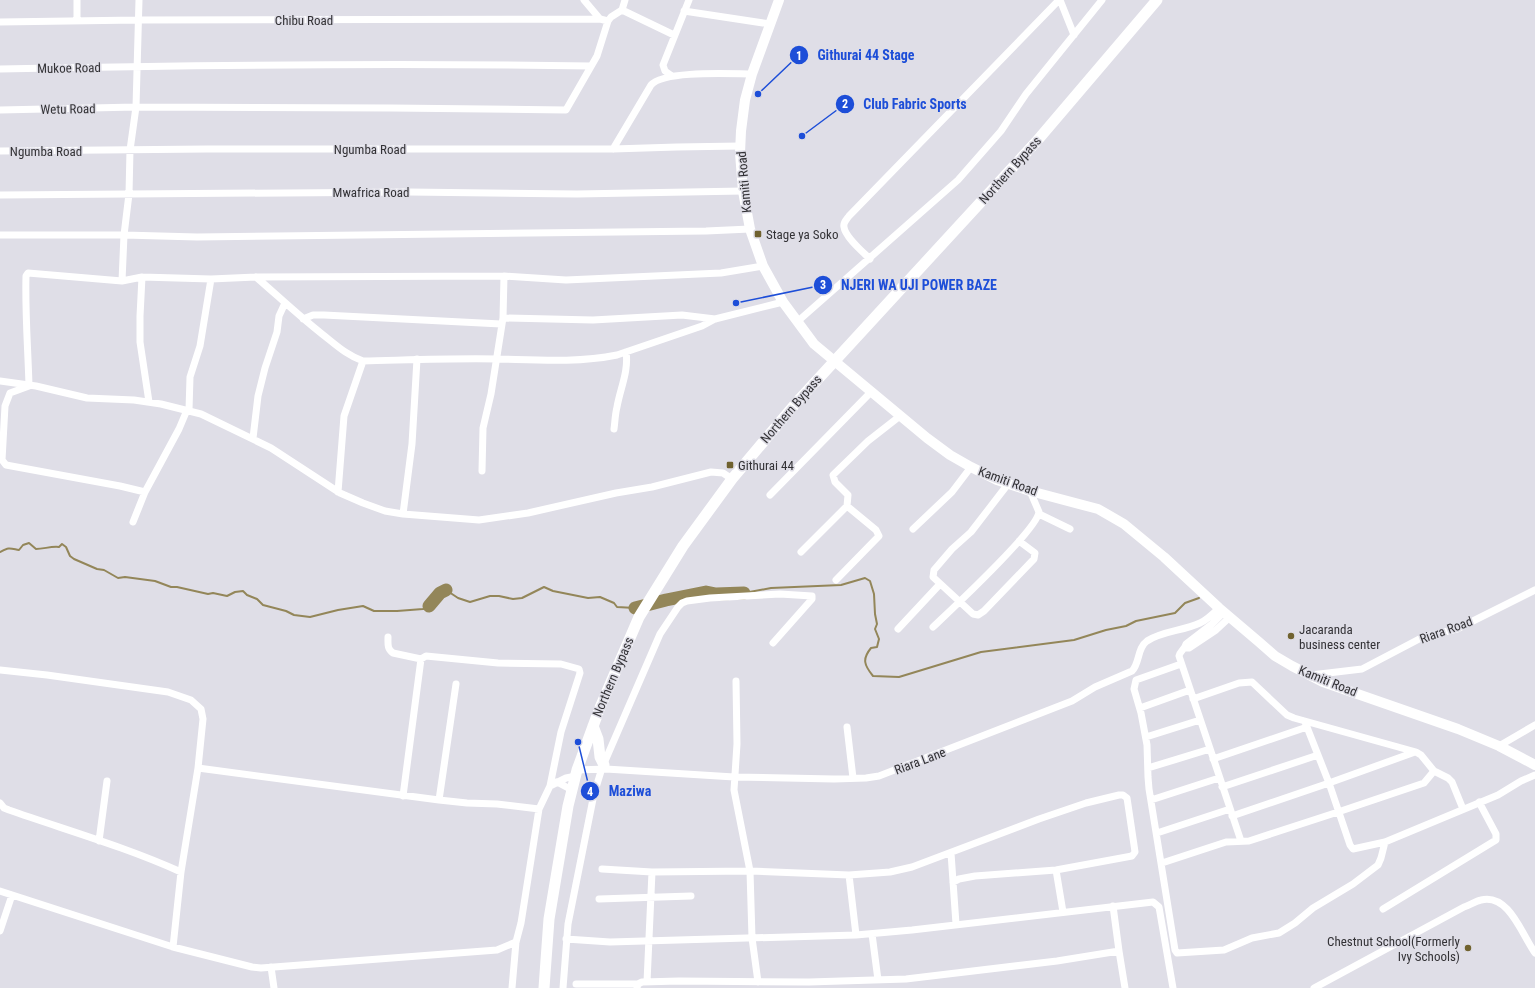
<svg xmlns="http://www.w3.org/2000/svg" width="1535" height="988" viewBox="0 0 1535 988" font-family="'Roboto Condensed',sans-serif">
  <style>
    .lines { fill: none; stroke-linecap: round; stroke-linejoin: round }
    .stream { stroke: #938659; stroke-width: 2 }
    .river { stroke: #938659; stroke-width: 13 }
    .street { stroke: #fff; stroke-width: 7 }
    .secondary { stroke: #fff; stroke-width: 10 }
    .primary { stroke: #fff; stroke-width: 11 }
    .poi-dot { fill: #70622f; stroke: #dfdee7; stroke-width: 1.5 }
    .labels { text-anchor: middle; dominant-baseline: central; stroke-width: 3; stroke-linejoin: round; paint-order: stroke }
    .street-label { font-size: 13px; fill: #333236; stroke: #dfdee7 }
    .poi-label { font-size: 13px; fill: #333236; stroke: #dfdee7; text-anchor: start }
    .leader { fill: none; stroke: #1d4ed8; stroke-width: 1.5 }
    .callout-dot { fill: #1d4ed8; stroke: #dfdee7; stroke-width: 1.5 }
    .mark-label { font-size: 12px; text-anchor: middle; font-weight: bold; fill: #fff }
    .callout-label { font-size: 14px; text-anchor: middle; font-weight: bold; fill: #1d4ed8; stroke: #dfdee7; stroke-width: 3; stroke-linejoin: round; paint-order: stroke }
  </style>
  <rect width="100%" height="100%" fill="#dfdee7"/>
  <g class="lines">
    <!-- stream -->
    <path class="stream" d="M0,552c10,-5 9,-4 19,-2l4,-5 6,-2 7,6c8,0 15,-3 23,-2l3,-3 4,3 4,9 4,3 23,10 7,1 14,8 7,-1 30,4 16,6h6l31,7 5,-1 14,3 8,-4 8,-1 4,4 10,4 6,6 23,6 8,4 16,2 28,-7 25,-4 11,5h23l26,-2 6,-3
      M446,590l12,8 12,4 20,-6h9l14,3 9,-1 22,-11 9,4 35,7 12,-1 14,6 3,4 18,1
      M744,593l27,-5 70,-3 24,-7 5,3 4,13 1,20 2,10 -2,5 4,10 -2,8 -6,1c-9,11 -7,17 2,28l26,1 82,-25 93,-12 32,-10 20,-4 10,-5 39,-8 10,-10 14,-5"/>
    <!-- river -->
    <path class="river" d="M429,606l11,-13 6,-3
      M635,608l31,-8 40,-8 10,2 28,-1"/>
    <!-- street -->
    <path class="street" d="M584,0l16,19
      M1060,0l14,35
      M622,10l3,-10
      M684,11l86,13
      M77,20v-20
      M0,22l138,-2 462,-1 8,2
      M0,69c197,-4 394,-6 591,-3
      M672,76l-7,-5 -2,-6 26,-65
      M0,110l136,-3 255,1 175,2 31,-54 11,-35 3,-4 11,-7 52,25
      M613,149l38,-64c13,-15 81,-11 101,-11
      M0,151l207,-2h406l64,-2 63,-1
      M0,195l409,-3 168,2 166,-3
      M0,235h124l73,2 509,-6 44,-2
      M870,259c-7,-7 -25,-22 -26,-32 -1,-4 2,-7 5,-11l210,-216
      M142,277l-2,39v26l9,60
      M256,277c22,19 43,39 66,57 13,10 24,21 41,27 45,-1 90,-3 135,-2 39,1 80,4 119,-4l85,-29 13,-7 68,-17
      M122,281l2,-46 5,-41 1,-44 6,-43 3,-107
      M503,318l90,2 89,-5 33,4
      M303,319l10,-4h11l177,9
      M797,322l161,-142 43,-49 25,-37 76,-94
      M0,381l36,5 51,12 47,2 27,4 40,10 70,34 69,45 23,10 22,8 18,3 76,6 49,-7 88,-20 36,-6 59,-15 12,1 9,6
      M189,410l1,-33 10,-31 11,-67
      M614,429c1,-7 1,-14 3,-22 3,-18 12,-36 9,-55
      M253,438l5,-42 7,-28 12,-36 2,-16 6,-13
      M482,471l1,-43 8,-34 12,-76 1,-42
      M1008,484l-37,48 -19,17 -18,21 -1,7 40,37 5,1 6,-4 50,-52 1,-6 -16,-12
      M145,492l-25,-6 -114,-21 -4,-5 3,-54 5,-13 19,-7c-1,-37 -4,-73 -3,-110l2,-3 94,8 20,-4 69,2 45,-2 248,-1 62,4 155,-7 42,-7
      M338,492l6,-76 19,-55
      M770,495l101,-103
      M403,514l9,-70 5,-85
      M1039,514l31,15
      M133,522l12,-30 34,-63 8,-19
      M913,529l39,-37 19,-25
      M801,552l46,-46 1,-11 -13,-13 -2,-7 35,-34 32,-25
      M836,580l43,-44 -3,-6 -29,-24
      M1224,612l-12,12 -26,20c-1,5 -6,7 -7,12l62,185
      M933,627c18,-17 104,-97 106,-115l-9,-21
      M898,629l42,-45
      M388,637c0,7 -1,12 5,16l28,6
      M1185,648h4l27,-18 14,-13
      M1181,664l-45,16 -2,9 7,24 6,32 1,32 1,12 26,161 2,3 47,-3 28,-12 27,-5 16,-10 18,-15 40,-24 25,-19 3,-7 4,-16
      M0,670l47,5 121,17 23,8 10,9 2,10 -5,49 -17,104 -8,75
      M1311,675l51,-6 61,-32 34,-8 78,-39
      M736,681l1,63 -3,46 16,81 2,67 6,44
      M1140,708l50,-18
      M1305,722l24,61 21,62 3,4 32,-7 113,-47 23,-14 14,-6
      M847,727l6,51
      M1146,737l54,-17
      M1499,746l36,-21
      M1213,759l94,-32
      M198,768l241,32 28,3 30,1 42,5
      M1148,768l62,-19
      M577,770l29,-1 128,8 100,2 32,-1 13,-2 193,-75 23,-14 37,-16c8,-8 5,-23 15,-30 15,-10 36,-10 53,-18 7,-3 13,-9 19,-15
      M1434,771l14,7 4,4 11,27
      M557,782l15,8
      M1222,787l96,-32
      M403,796l18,-137 5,-3 72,7 63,1 18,5 1,4 -19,59 -11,54
      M439,800l17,-116
      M1151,800l68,-22
      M0,803l4,5 5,2c57,20 117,37 172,62
      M1232,816l97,-33 86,-31
      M1157,833l73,-24
      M99,841l8,-60
      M951,853l5,71
      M1162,863l64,-21 23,-1 89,-29 86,-29 10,-12 -13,-16 -5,-3 -122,-34 -7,-3 -35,-33 -13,1 -46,16
      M602,869l50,3 98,-1 99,4 41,-3 22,-5 127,-48 47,-16 33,-8h4l4,3 7,47 1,7 -3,4 -76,14 -81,6 -16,3 -6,3
      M1056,870l7,42
      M849,875l7,60
      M0,891l173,56 79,20 9,1 236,-18 19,-8
      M599,899l92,-3
      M1383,909l113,-69v-6l-17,-32
      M0,931l12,-36
      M872,934l6,46
      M566,939l44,3 246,-7 56,-5 241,-28 6,5 14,81
      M1119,951l6,37
      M271,967l3,21
      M647,982l5,-110
      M576,984h62
      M512,988l4,-46 5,-19 18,-114 11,-23 16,-8 10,-2
      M563,988l5,-64 26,-130 8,-26 58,-134 18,-27 4,-4 5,-2 23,-3 70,-4 32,2v3l-39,44
      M637,988l1,-4 4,-2 37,-1 130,1 97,-3 151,-18 62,-10 -6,-45
      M1314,988l150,-81c6,-2 12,-6 17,-7 28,-7 41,35 54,53"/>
    <!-- secondary -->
    <path class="secondary" d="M779,0l-27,74 -7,26 -4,31 -1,22 3,38 7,38 13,37 20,36 31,42 113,94 23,17 21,12 26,13 33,11 68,18 26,15 40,33 55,51 40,34 16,14 17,10 31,16 135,47 41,17 36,19"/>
    <!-- primary -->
    <path class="primary" d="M593,726l5,13 2,18 4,8
      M544,988l5,-69 19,-113 9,-36 22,-60 40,-93 44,-71 49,-67 64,-76 240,-261 121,-142"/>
  </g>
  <!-- markers -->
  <g class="poi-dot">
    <rect x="754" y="230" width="8" height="8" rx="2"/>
    <rect x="726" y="461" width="8" height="8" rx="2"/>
    <circle cx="1291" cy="636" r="4"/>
    <circle cx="1468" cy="948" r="4"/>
  </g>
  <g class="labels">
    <!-- street labels -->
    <g class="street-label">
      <text x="304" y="20">Chibu Road</text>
      <text transform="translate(69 68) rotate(-1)">Mukoe Road</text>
      <text transform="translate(68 109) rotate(-1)">Wetu Road</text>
      <text x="370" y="149">Ngumba Road</text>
      <text x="46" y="151">Ngumba Road</text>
      <text transform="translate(1010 170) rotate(-48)">Northern Bypass</text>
      <text transform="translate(744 182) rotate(-95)">Kamiti Road</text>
      <text x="371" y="192">Mwafrica Road</text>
      <text transform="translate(791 409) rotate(-49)">Northern Bypass</text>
      <text transform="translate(1008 481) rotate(20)">Kamiti Road</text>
      <text transform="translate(1446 630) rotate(-20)">Riara Road</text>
      <text transform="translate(613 677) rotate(-67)">Northern Bypass</text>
      <text transform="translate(1328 681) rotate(22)">Kamiti Road</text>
      <text transform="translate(920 761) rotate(-21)">Riara Lane</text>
    </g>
    <!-- poi labels -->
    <g class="poi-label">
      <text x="766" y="234">Stage ya Soko</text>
      <text x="738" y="465">Githurai 44</text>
      <text x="1299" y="629">Jacaranda<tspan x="1299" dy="15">business center</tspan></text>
      <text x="1460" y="941" text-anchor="end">Chestnut School(Formerly<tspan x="1460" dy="15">Ivy Schools)</tspan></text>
    </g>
  </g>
  <!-- callouts -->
  <path class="leader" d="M758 94L799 55M802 136L845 104M736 303L823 285M578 742L590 791"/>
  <g class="callout-dot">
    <circle cx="758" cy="94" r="4"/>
    <circle cx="802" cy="136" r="4"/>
    <circle cx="736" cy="303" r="4"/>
    <circle cx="578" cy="742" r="4"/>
    <circle cx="799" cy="55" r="10"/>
    <circle cx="845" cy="104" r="10"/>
    <circle cx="823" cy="285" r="10"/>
    <circle cx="590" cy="791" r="10"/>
  </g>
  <g class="mark-label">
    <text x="799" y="60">1</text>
    <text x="845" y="108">2</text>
    <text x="823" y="289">3</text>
    <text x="590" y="796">4</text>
  </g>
  <g class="callout-label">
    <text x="866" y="60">Githurai 44 Stage</text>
    <text x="915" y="109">Club Fabric Sports</text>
    <text x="919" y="290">NJERI WA UJI POWER BAZE</text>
    <text x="630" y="796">Maziwa</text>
  </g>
</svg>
